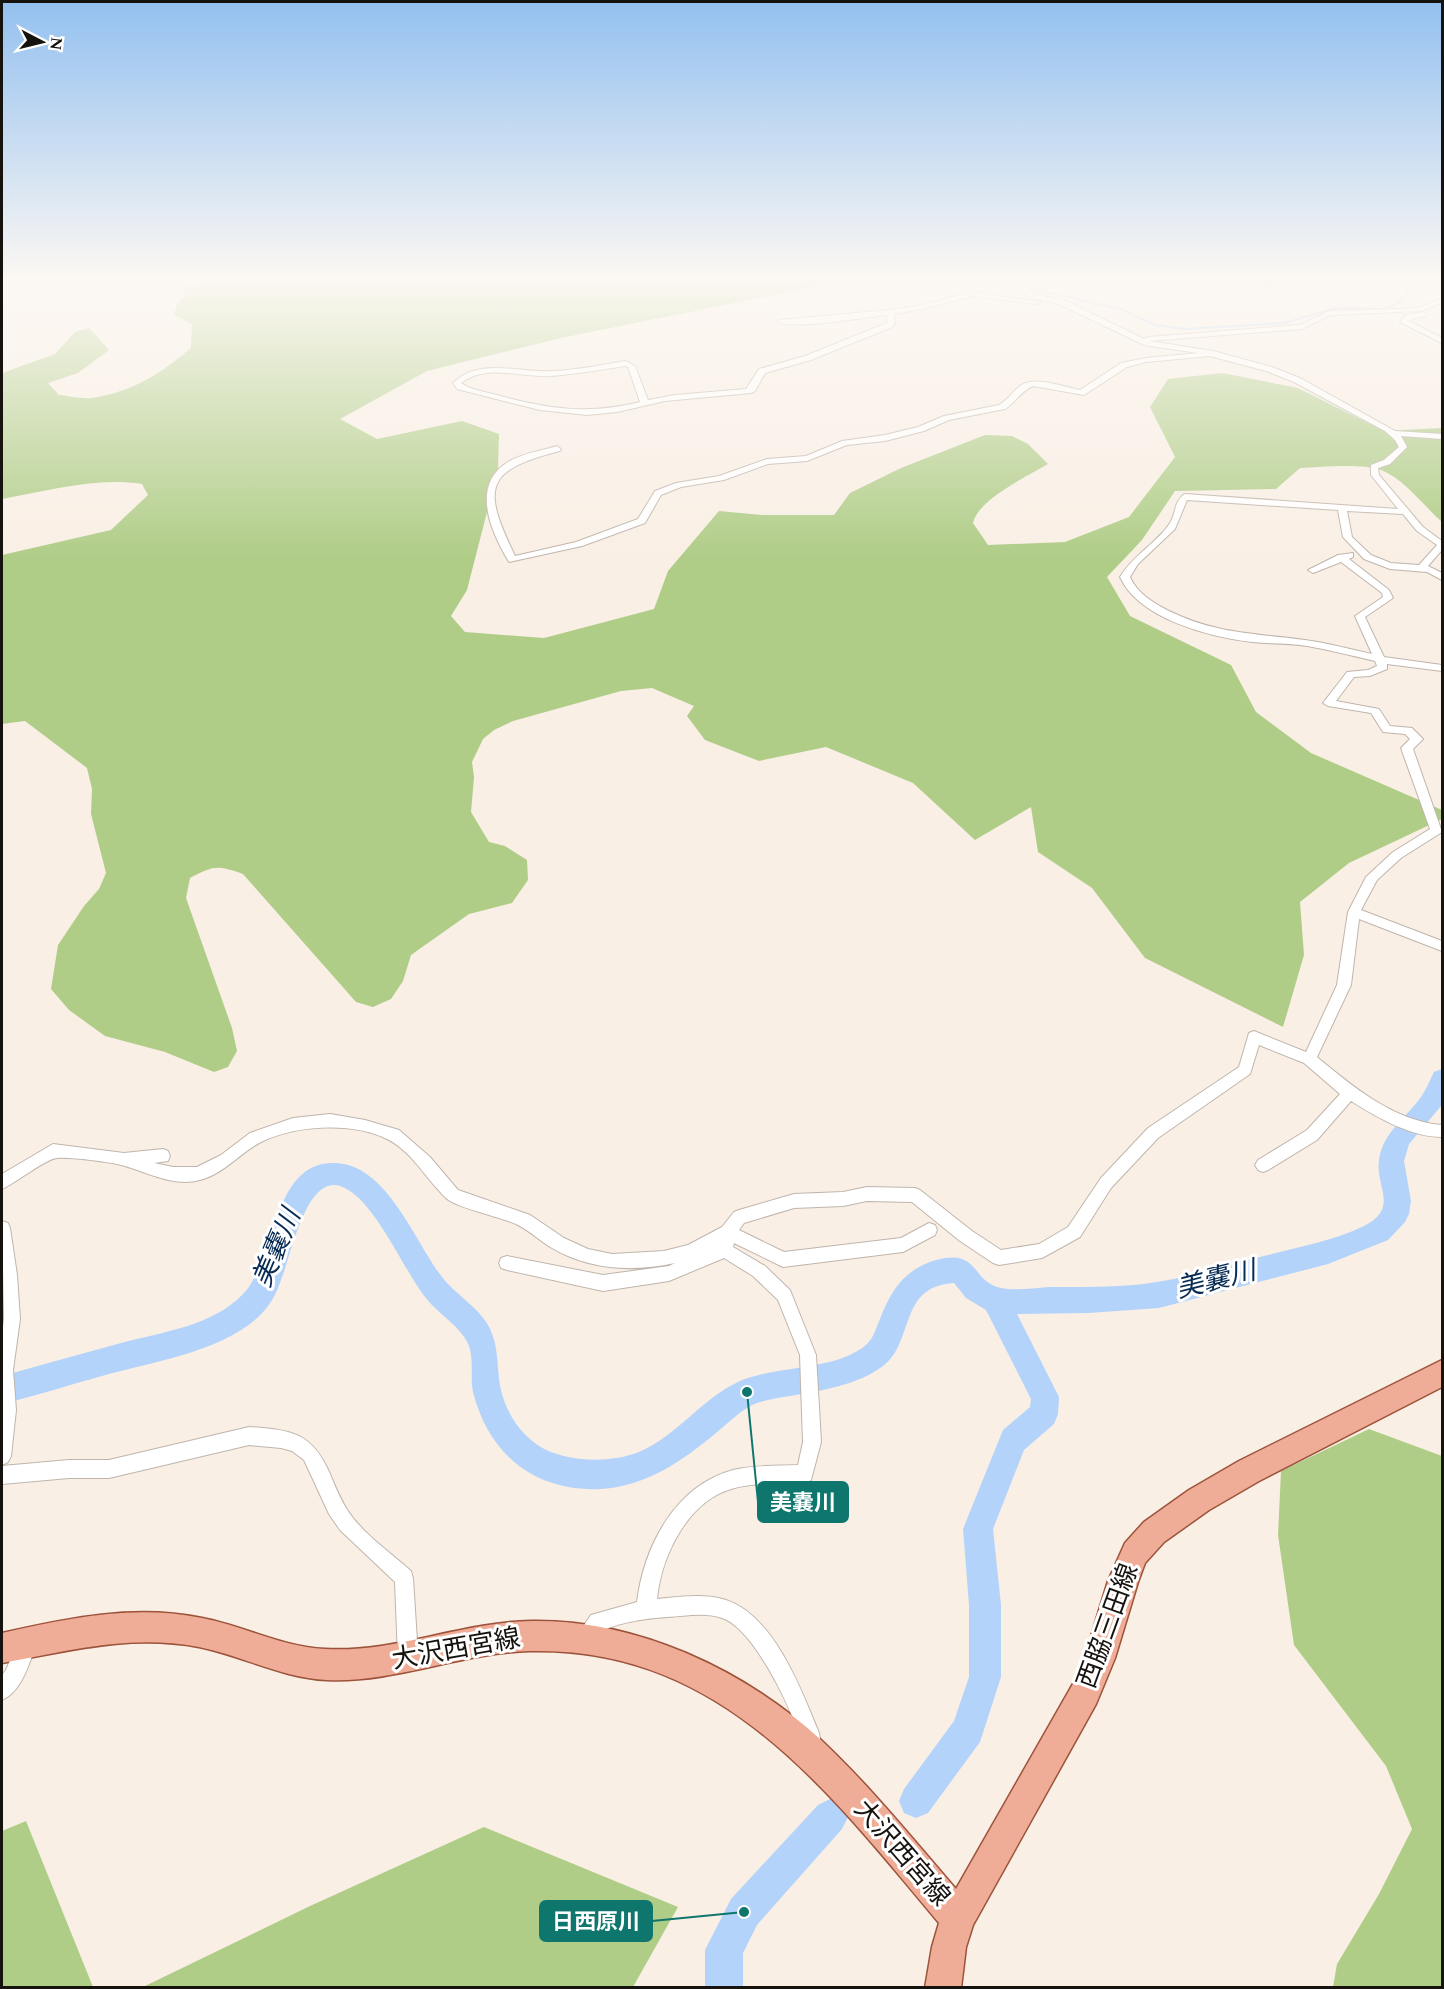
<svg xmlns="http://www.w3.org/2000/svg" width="1444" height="1989" viewBox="0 0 1444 1989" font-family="Spectral,'Noto Sans JP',serif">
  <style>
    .green { fill: #b0cd88 }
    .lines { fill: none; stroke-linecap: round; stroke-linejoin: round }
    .stream { stroke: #b3d3fb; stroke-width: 2 }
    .river { fill: #b3d3fb; fill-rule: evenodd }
    .street-casing { stroke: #bfb5ac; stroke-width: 2 }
    .primary-casing { stroke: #9d533b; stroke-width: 3 }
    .street { fill: #fff; fill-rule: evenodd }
    .primary { fill: #efad97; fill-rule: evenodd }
    .labels { text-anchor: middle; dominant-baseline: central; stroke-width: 6; stroke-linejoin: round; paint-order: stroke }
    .near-street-label { font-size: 26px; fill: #16130f; stroke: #fff }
    .near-water-label { font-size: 27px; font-style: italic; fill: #072b53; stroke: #fff }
    .leader { fill: none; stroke: #0f766e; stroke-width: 2 }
    .callout-dot { fill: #0f766e; stroke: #fff; stroke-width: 2 }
    .callout { fill: #0f766e; stroke: #0f766e; stroke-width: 2 }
    .callout-label { font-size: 22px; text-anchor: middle; font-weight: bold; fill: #fff }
  </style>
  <rect width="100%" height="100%" fill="#f9efe5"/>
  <!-- green -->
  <path class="green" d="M205,278h653l-297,60 -134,33 -87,48 37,20 85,-18 37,13 -1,35 -31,121 -16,26 14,16 79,6 110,-29 14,-38 51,-60 43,4h72l16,-22 51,-25 84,-33 27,1 16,8 20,20c-20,12 -70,35 -75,59l15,22 77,-3 64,-25 46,-60 -25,-50 18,-28 54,-6 76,15 86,43 58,-3v94c-18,-16 -39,-44 -61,-52 -19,-7 -60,-3 -81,-2l-24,21 -101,2 -33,49 -35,37 23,39 101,49 25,47 55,41 131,57v9l-93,44 -49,39 4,53 -21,72 -138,-69 -53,-70 -54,-36 -7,-45 -56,33 -62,-57 -87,-36 -67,14 -54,-21 -18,-24 7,-10 -42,-18 -31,3 -108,30 -19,9 -11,9 -11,23 2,15 -3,35 18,30 16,4 22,14 1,20 -16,23 -43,11 -58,41 -8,26 -12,18 -18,8 -17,-5 -113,-128c-25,-9 -29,-9 -53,4l-4,20 46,130 5,23 -9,16 -14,5 -49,-20 -60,-16 -36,-26 -18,-21 7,-44 26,-39 15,-17 7,-16 -15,-59 1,-25 -5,-21 -62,-47 -23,3v-169l109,-25 37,-35 -6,-11c-47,-7 -94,7 -140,15v-126l53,-19 20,-22 14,-4 20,22 -31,23 -30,10 11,12c10,1 22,4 32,3 42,-6 69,-24 100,-50l1,-24 -18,-9 3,-11 8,-8 -2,-6z
    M1214,278h72l-11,10z
    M1369,1429l73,27v531h-109l4,-23 42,-70 33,-65 -26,-63 -92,-121 -16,-110 3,-64z
    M26,1821l67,166h-91v-156z
    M484,1827l194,80 -45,80h-490l167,-81z"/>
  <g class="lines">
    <!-- stream -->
    <path class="stream" d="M987,278l136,32 32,15 30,4 98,-6 54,-15 48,1 15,-7 11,-18 31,2"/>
    <!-- river -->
    <path class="river" d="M1442,1069v36l-33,39 -5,17 7,40 -2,13 -4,8 -17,18 -60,24 -169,44 -70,5 -72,1 42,83 -1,17 -4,10 -30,26 -31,79 8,76v72l-21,65 -52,71 -12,5 -12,-5 -5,-12 5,-12 50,-68 15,-44v-72l-6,-76 40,-99 27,-23 1,-8 -45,-89 -20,-12 -12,-15c-56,3 -39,59 -71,83 -27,20 -61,24 -93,30 -12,2 -26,4 -38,9 -13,7 -25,19 -36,28 -34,28 -69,53 -115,56 -66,3 -112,-34 -128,-97 -3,-15 1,-31 -4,-46 -7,-19 -31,-32 -43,-48 -23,-28 -52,-101 -86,-112 -34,-11 -49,70 -58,91 -4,13 -10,25 -18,34 -35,40 -113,51 -162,65 -33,9 -67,20 -100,28v-28c39,-11 79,-22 119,-33 41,-11 92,-17 122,-49 33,-34 29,-135 93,-131 51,2 79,79 106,114 14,18 35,29 46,48 12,22 8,42 13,65 6,27 26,54 53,63 25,9 60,9 85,-1 38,-16 63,-54 101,-71 37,-16 97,-10 127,-37 7,-7 9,-16 13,-25 11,-29 25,-50 56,-59 44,-12 35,22 65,28 14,3 33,0 47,-1 38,0 78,1 115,-6 34,-6 67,-17 101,-25 34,-9 69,-15 100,-30 36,-18 11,-39 15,-66 4,-28 27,-42 42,-63 5,-7 9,-17 13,-25z
      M830,1799l12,6 6,12 -6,12 -85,96 -14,28v35h-38v-38l26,-51 87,-94z"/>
    <!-- street casing -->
    <g class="street-casing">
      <path id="street" d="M2,278h5l-5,4z
        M1009,278h8l17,16 32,7 78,38 4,-2 152,-12 29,-14 73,-2 18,-2 22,-8v4l-21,8 -91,4 -28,14 -153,12 64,10 59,16 28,11 95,53 47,3v5l-41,-3 6,11 -17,17 -12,4 1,7 44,52 19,14v9l-14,16 14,7v7l-15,-8 -37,-3 -26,-10 -21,-22 -5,-27 -151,-10 -12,29 -37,35 -8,13c7,16 22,25 37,33 48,24 86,23 138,30 22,3 45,9 67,14l-17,-38 28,-19 -1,-4 -41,-31 -28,11 -5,-3 30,-15 15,-2v4l-4,2 40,31 4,8 -28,19 19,40 58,8v6l-55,-7v5l-17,7 -16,1 -18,24 43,8 11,17 22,2 11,11 -10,10 29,83 -41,26 -24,22 -16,30 81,31v10l-83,-32 -8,66 -34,72c36,30 77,64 125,68v12c-31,0 -64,-19 -91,-36l-34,39 -49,30 -5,2 -5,-2 -3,-5 3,-5 49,-30 33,-36 -36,-31 -45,-18 -9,29 -92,64 -47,50 -31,49 -38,21 -43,7 -6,-2 -33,-22 -48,-39 -45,-1 -24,5 -49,2 -50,15 -5,7 45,22 117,-14 28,-15 6,2 2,5 -2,5 -32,17 -120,15 -49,-24 -1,4 32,19 25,24 26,65 5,87 -10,38 -6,3c-24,1 -51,-1 -74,6 -44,13 -70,68 -74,110 22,-2 47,-6 69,1 48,16 75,89 93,133l2,11 -3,7 -7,3 -7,-3c-3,-6 -3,-11 -5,-17 -10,-30 -46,-106 -77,-116 -17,-6 -37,-2 -55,-1 -16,1 -48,5 -62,13 -8,4 -11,14 -20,18l-7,-3 -3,-7 16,-23 46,-13c7,-56 38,-116 96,-132 21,-5 44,-4 65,-5l5,-23 -3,-87 -22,-55 -25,-24 -29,-18 -55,23 -66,10 -96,-21 -6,-2 -2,-5 2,-5 6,-2 96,19 66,-9 6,-3c-42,9 -86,7 -123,-15 -12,-7 -22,-17 -34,-23 -16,-8 -62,-17 -72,-27 -19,-18 -33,-45 -57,-58 -35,-19 -94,-15 -128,2 -21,11 -37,32 -61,38 -26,7 -52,-7 -75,-14 -14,-4 -54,-9 -68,-8 -12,1 -41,25 -55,31v-15l51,-30 71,9 39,-4 5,2 2,5 -2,5 -14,2 19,4h24l24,-12 29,-22 43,-15 37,-4 35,6 34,10 31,27 28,33 72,25 34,23 24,11 24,5 52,-3 24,-6 34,-18 12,-15 5,-2 55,-16 49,-2 24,-5 48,1 5,2 52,41 29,19 38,-6 29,-17 33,-49 47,-50 91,-61 10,-34 5,-2 52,21 31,-67 11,-73 18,-35 27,-25 37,-23 -29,-81 9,-9 -5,-5 -22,-2 -12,-19 -43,-7 -5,-3 24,-31 21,-2 9,-4 -2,-5c-22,-5 -45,-11 -68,-15 -18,-3 -37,-2 -55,-4 -42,-5 -113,-23 -132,-65 14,-23 37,-34 50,-54 6,-9 4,-23 15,-29l213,15 -27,-34v-10l13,-5 15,-13 -4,-7 -10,-9 -91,-49 -28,-11 -56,-15 -64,6 -19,5 -43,28 -51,-9c-12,5 -17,16 -28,23l-56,11 -25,11 -39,10 -38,4 -40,16 -39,3 -44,16 -43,7 -20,8 -16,28 -63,23 -73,16c-18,-30 -39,-77 -1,-100 14,-9 33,-11 49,-16l4,3 -1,2c-76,19 -78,37 -45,105l61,-14 62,-23 17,-28 21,-8 43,-7 48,-17 39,-3 36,-15 43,-6 33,-8 26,-11 55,-11c9,-5 13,-13 21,-19 14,-11 44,1 60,4l41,-27 25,-5 52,-5 -54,-8 -83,-40 -31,-8zM1347,511l56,3 14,17 20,14 -18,20 -28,-2 -20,-8 -19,-18z
        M1412,278h9l21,11v5z
        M972,292l69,10 -4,2 -65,-8 -50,13 -28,5 1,10 -5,4 -79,32 -46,13 -10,18 -4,2 -86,8 -48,11 -30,3 -47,-5 -83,-21 -4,-6c26,-26 66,-10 99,-12 25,-1 49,-6 74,-10l9,5 13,34 27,-5 71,-6 13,-20 46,-13 82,-33v-8c-20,2 -95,15 -109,7l1,-2 111,-10 32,-5zM625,366l3,1 12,35c-52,13 -92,7 -143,-7 -11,-3 -26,-5 -36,-12 26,-20 60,-5 90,-7 25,-2 49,-6 74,-10z
        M1423,312l4,2 -1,2 -15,3 -2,2 33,17v5l-42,-21 6,-7z
        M2,1221l6,2 2,5 7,47 3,44 -7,51 3,40 -5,46 -3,6 -6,3v-130l2,-16z
        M249,1427c42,3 63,5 81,47 5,12 10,25 18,37 16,24 42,41 63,60l2,7 5,79 -3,7 -7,3 -7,-3 -3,-7 -3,-75 -55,-52 -11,-16 -25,-54 -12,-9 -11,-3 -32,-3 -140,33h-40l-67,6v-18l67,-6h40z
        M27,1633l7,3 3,7c-8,19 -14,48 -35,57v-25l4,-5 14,-34z"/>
    </g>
    <!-- primary casing -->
    <g class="primary-casing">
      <path id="primary" d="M1442,1360v27l-183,94 -50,29 -45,32 -19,21 -7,19 -23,76 -19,46 -123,221 -7,22 -5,41h-36l7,-41 7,-24c-110,-131 -218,-277 -409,-272 -69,2 -134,32 -203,29 -45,-2 -84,-24 -128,-33 -71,-13 -129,4 -197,16v-30c66,-15 133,-29 200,-15 42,8 80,29 123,31 70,4 136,-27 206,-28 105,-2 212,48 289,118 49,46 92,99 136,150l118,-207 11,-26 23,-75 17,-38 19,-21 45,-32 50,-29z"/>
    </g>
    <!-- street -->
    <use href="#street" class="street"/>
    <!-- primary -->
    <use href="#primary" class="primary"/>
  </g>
  <!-- sky -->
  <linearGradient id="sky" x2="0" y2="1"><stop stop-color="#93c0f0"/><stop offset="0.5" stop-color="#fcf8f3"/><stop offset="1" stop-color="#fcf8f3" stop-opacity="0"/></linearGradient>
  <rect width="1444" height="557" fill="url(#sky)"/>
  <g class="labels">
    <!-- near-street labels -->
    <g class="near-street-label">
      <text transform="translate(1108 1626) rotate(-70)">西脇三田線</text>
      <text transform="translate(456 1649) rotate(-10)">大沢西宮線</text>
      <text transform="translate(902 1853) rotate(49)">大沢西宮線</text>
    </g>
    <!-- near-water labels -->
    <g class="near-water-label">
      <text transform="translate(277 1248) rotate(-67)">美嚢川</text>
      <text transform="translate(1216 1280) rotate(-14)">美嚢川</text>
    </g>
  </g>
  <!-- callouts -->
  <path class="leader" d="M747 1392L758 1502M744 1912L652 1921"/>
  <g class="callout-dot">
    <circle cx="747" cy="1392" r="6"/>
    <circle cx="744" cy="1912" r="6"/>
  </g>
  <g class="callout">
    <rect x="758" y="1482" width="90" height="40" rx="6"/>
    <rect x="540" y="1901" width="112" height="40" rx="6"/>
  </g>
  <g class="callout-label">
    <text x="803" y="1510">美嚢川</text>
    <text x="596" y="1929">日西原川</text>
  </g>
  <!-- border -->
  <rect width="1444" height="1989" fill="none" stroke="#16130f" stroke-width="6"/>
  <!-- north arrow -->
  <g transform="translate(42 42) rotate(97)" stroke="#ffffff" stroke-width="4.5" paint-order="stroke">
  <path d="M0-4.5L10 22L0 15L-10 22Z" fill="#16130f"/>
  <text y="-9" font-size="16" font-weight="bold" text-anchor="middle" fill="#16130f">N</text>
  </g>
</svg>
